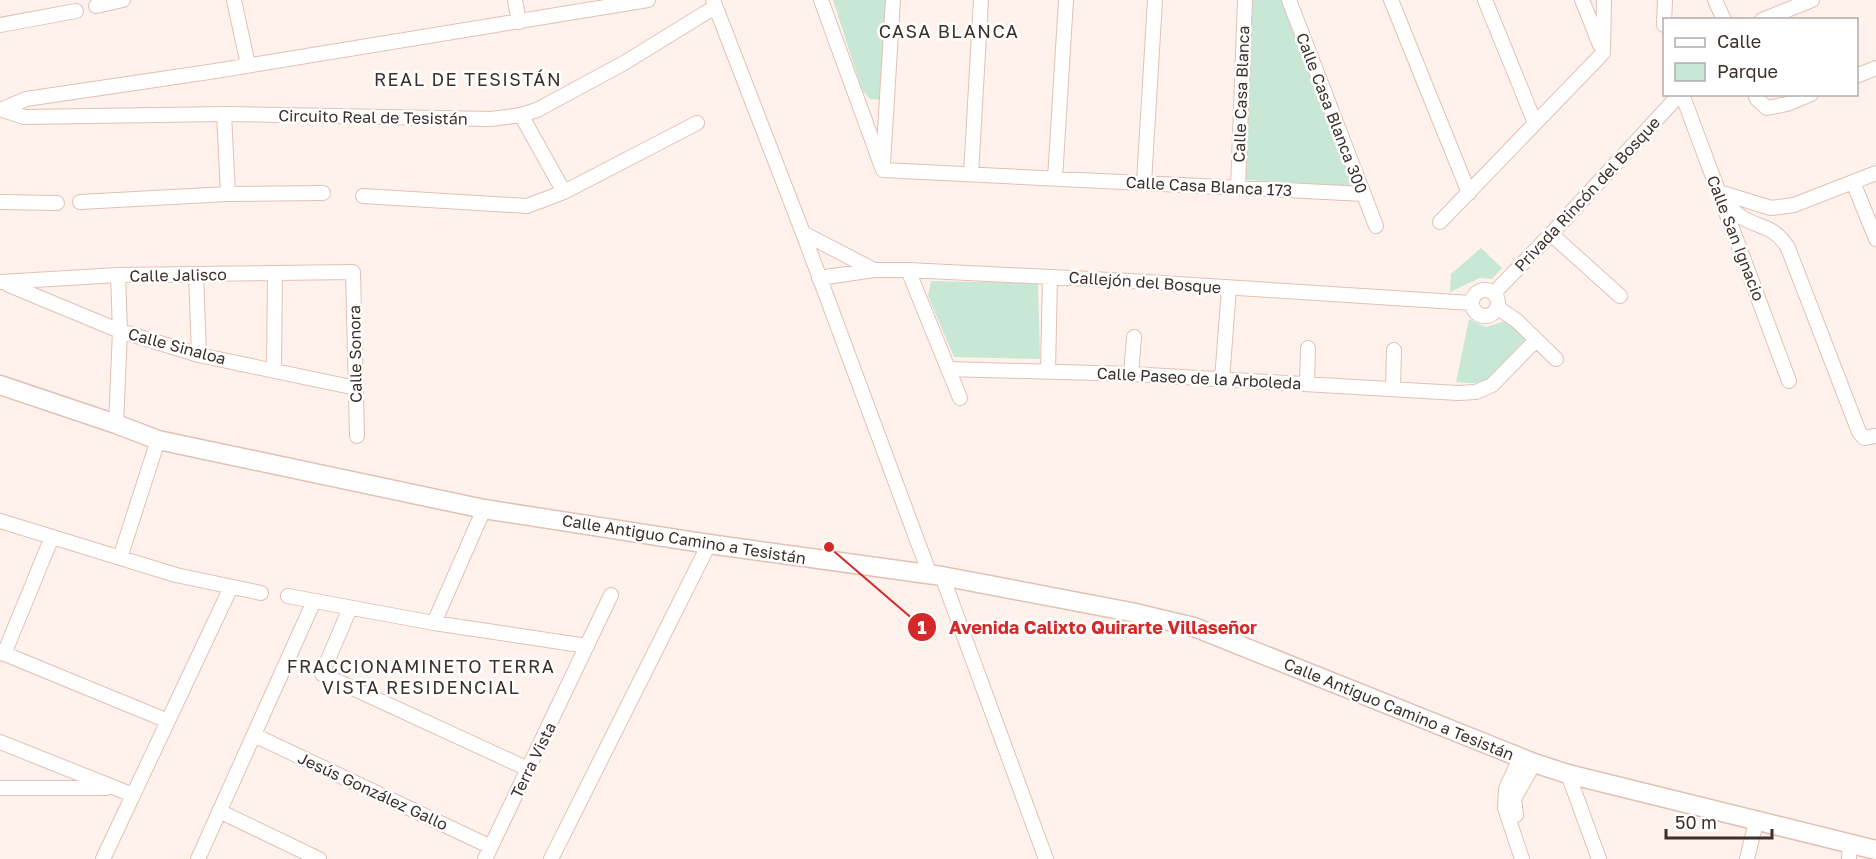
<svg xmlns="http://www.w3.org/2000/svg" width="1876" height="859" viewBox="0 0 1876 859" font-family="'Golos Text',sans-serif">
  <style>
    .green { fill: #c8e7d4 }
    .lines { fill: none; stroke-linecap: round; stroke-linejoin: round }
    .street-casing { stroke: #e1c1b4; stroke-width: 16 }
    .secondary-casing { stroke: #e1c1b4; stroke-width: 21 }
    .street { stroke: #fff; stroke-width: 14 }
    .secondary { stroke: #fff; stroke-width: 18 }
    .labels { text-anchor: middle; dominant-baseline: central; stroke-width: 5; stroke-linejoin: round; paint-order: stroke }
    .street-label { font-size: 16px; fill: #3c302b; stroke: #fff }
    .neighbourhood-label { font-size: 18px; letter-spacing: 1.5px; fill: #3c302b; stroke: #fff }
    .leader { fill: none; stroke: #d62828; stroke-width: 2 }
    .callout-dot { fill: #d62828; stroke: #fff; stroke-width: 2 }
    .mark-label { font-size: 18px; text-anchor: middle; font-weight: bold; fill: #fff }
    .callout-label { font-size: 18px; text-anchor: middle; font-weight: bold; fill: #d62828; stroke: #fff; stroke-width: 5; stroke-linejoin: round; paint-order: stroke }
  </style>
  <rect width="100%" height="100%" fill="#fff2ec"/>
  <!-- green -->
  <path class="green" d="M833,0h53l-4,100 -12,-1 -8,-9z
    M1252,0h30l71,186 -107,-6z
    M1481,248l21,20 -10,11 -12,-1 -30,14 1,-18z
    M931,281l107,2 2,76 -86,-2 -26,-61z
    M1469,319l17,8 20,-6 20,17 -42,46 -28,-2z"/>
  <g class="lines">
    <!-- street casing -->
    <g class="street-casing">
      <path id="street" d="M234,0l14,65
        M515,0l4,22
        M713,0l90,233 127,342
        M821,0l62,170
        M1289,0l87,226
        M1391,0l78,193
        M1485,0l50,123
        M1582,0l18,45
        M1715,0l9,20
        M96,6l27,-6
        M1762,20l50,-20
        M0,25l76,-14
        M1664,25l1,-25
        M1856,76l20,-8
        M1682,94l107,287
        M1755,94l2,5 10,9 20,-4 24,-10
        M0,109l24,8 200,-3 267,5 30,-4 16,-5 87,-47 91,-56
        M3,109l23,-10 183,-27 439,-72
        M224,114l4,80
        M521,115l43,77
        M883,163l10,-163
        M883,170l481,24
        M971,174l10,-174
        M1055,179l11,-179
        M1853,182l23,57
        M1144,183l11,-183
        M1238,188l7,-188
        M1719,192c6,8 13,19 22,25 20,12 33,8 47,31l71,184 5,6 12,-2
        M1719,192l52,16 23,-3 82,-32
        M363,196l164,10 37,-14 133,-69
        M0,202l57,1
        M80,202l148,-8 95,-1
        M1440,222l163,-169 1,-53
        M803,233l71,37
        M1551,234l69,62
        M908,270l52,128
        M196,274l3,81
        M819,278l55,-8h34l223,11 340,22
        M0,282l118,-7 235,-3 4,164
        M9,285l111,46 79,24 157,33
        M1472 303a13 13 0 1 1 26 0a13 13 0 1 1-26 0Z
        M1494,293l57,-59 129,-140
        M1497,307l20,14 39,38
        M948,369l183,5 327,19 18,-1 16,-7 44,-45
        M274,370l1,-97
        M1048,371l2,-94
        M1131,374l3,-37
        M1222,380l7,-92
        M1307,383l1,-35
        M1393,388l1,-38
        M116,424l4,-93 -2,-56
        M0,521l176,54 85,18
        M120,558l38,-118
        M942,576l104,283
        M288,596l146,27 153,23
        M350,608l-28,66 206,95
        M434,623l50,-114
        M0,652l168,69
        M4,654l48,-117
        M254,735l237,112
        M0,742l133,53
        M1520,758l-14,31 -1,19 17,51
        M1568,774l31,85
        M0,788h106
        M219,811l100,48
        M1516,815l-2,-16 20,-36
        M103,859l128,-272
        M198,859l116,-258
        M485,859l126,-264
        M551,859l158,-315
        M1747,859l9,-37
        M1849,859l1,-15"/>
    </g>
    <!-- secondary casing -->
    <g class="secondary-casing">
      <path id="secondary" d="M0,385l116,39 42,16 326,69 225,35 233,32 189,36 63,15 340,136 34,11 308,76"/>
    </g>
    <!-- street -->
    <use href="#street" class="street"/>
    <!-- secondary -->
    <use href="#secondary" class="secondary"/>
  </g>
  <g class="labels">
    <!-- street labels -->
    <g class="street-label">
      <text transform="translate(1241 94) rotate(-88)">Calle Casa Blanca</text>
      <text transform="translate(1332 113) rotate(69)">Calle Casa Blanca 300</text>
      <text transform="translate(373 117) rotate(1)">Circuito Real de Tesistán</text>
      <text transform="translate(1209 186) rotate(3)">Calle Casa Blanca 173</text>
      <text transform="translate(1587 194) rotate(-47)">Privada Rincón del Bosque</text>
      <text transform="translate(1736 238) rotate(69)">Calle San Ignacio</text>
      <text transform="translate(178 275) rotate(-1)">Calle Jalisco</text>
      <text transform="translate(1145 282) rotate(4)">Callejón del Bosque</text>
      <text transform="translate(177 346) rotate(15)">Calle Sinaloa</text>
      <text transform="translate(355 354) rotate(-91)">Calle Sonora</text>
      <text transform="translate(1199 378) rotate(3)">Calle Paseo de la Arboleda</text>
      <text transform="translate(684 539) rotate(9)">Calle Antiguo Camino a Tesistán</text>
      <text transform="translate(1399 709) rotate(22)">Calle Antiguo Camino a Tesistán</text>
      <text transform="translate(533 760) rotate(-64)">Terra Vista</text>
      <text transform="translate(373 791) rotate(25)">Jesús González Gallo</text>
    </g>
    <!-- neighbourhood labels -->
    <g class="neighbourhood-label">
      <text x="949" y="31">CASA BLANCA</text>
      <text x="468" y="79">REAL DE TESISTÁN</text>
      <text x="421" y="666">FRACCIONAMINETO TERRA<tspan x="421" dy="21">VISTA RESIDENCIAL</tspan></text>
    </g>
  </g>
  <!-- callouts -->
  <path class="leader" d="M829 547L922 627"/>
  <g class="callout-dot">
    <circle cx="829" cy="547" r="6"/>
    <circle cx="922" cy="627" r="15"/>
  </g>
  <g class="mark-label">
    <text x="922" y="634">1</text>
  </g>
  <g class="callout-label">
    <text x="1103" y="634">Avenida Calixto Quirarte Villaseñor</text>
  </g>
  <!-- legend -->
  <rect x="1663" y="18" width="195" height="78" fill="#ffffff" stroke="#b1acaa" stroke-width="1.5"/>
  <rect x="1675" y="38" width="30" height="9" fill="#ffffff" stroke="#b1acaa" stroke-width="1.5"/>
  <text x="1717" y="48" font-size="18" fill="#3c302b">Calle</text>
  <rect x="1675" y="63" width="30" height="18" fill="#c8e7d4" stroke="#b1acaa" stroke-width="1.5"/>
  <text x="1717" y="78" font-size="18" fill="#3c302b">Parque</text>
  <!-- scale -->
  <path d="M1666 829v9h106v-9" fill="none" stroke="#3c302b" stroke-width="3"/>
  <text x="1675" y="829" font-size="18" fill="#3c302b" stroke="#ffffff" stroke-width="4.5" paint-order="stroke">50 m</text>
</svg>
